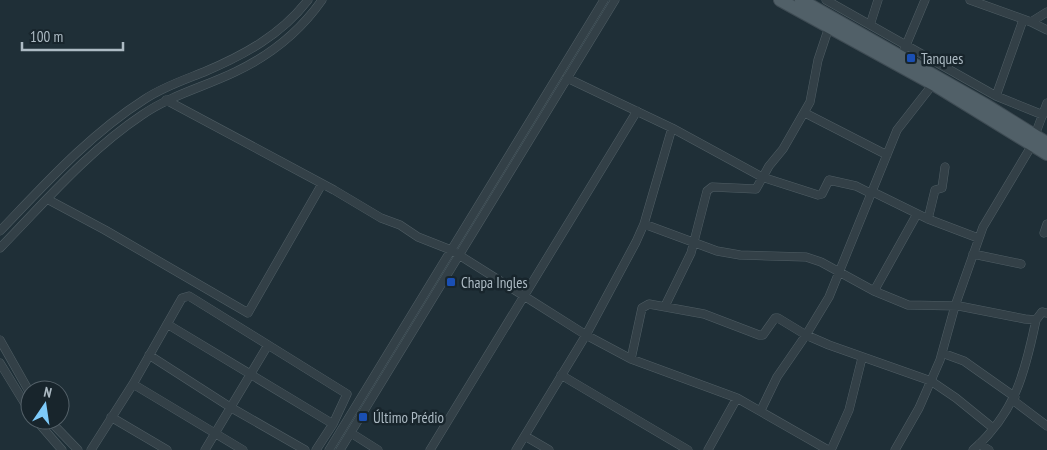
<svg xmlns="http://www.w3.org/2000/svg" width="1047" height="450" viewBox="0 0 1047 450" font-family="'PT Sans Narrow',sans-serif">
  <style>
    .lines { fill: none; stroke-linecap: round; stroke-linejoin: round }
    .street-casing { stroke: #505e65; stroke-width: 9 }
    .primary-casing { stroke: #3f4c54; stroke-width: 14 }
    .street { stroke: #334047; stroke-width: 8 }
    .primary { stroke: #516068; stroke-width: 12 }
    .transit-dot { fill: #1a4fb4; stroke: #18252c; stroke-width: 2 }
    .labels { text-anchor: middle; dominant-baseline: central; stroke-width: 5; stroke-linejoin: round; paint-order: stroke }
    .poi-label { font-size: 15px; fill: #adbbc4; stroke: #18252c; text-anchor: start }
  </style>
  <rect width="100%" height="100%" fill="#1f2f37"/>
  <g class="lines">
    <!-- street casing -->
    <g class="street-casing">
      <path id="street" d="M826,0l170,96 47,19
        M970,0l61,22 16,8
        M1031,22l16,-10
        M870,25l8,-25
        M904,50l21,-50
        M567,78l105,50 90,49 56,18 4,-1 7,-14 27,6 16,8
        M996,96l27,-76
        M166,100l168,90 47,28 19,7 18,12 33,13 135,85 45,24 106,39 91,52
        M805,113l82,42
        M1035,135l12,-32
        M873,192l55,27 50,19
        M47,199l58,31 143,83 74,-129
        M928,219l7,-29 7,-2 3,-21
        M644,224l73,27 23,4 66,2 15,5 53,29 34,14 51,1 66,13 11,1 6,-8 5,1
        M0,231c45,-47 90,-97 145,-132 18,-12 39,-19 59,-27 40,-17 77,-37 104,-72
        M1044,233l3,-9
        M0,248c45,-46 88,-97 142,-133 29,-20 62,-28 93,-43 36,-17 64,-39 87,-72
        M973,254l48,10
        M874,291l43,-77
        M665,306l26,-53 16,-62 5,-4 44,2 13,-23 14,-17 27,-47 8,-42 11,-33
        M167,324l166,100
        M0,340l30,53
        M942,353l22,8 51,36
        M149,355l81,52 75,43
        M631,359l11,-51 7,-4 55,10 55,21h4l12,-17h3l28,17 23,10 102,36 25,17 37,30
        M0,363l30,49
        M561,375l127,75
        M133,384l110,66
        M1014,401l33,25
        M761,410l16,-33 29,-42 23,-38 68,-167 36,-46
        M111,417l56,33
        M36,420l26,30
        M49,420l29,30
        M351,433l27,17
        M525,436l24,14
        M979,444l10,6
        M91,450l42,-66 49,-86 7,-2 158,98 -14,30 -17,26
        M205,450l63,-105
        M329,450l275,-450
        M340,450l275,-450
        M430,450l207,-339
        M516,450l70,-115 50,-93 8,-18 28,-96
        M708,450l29,-52
        M831,450l18,-40 13,-52
        M895,450l24,-42 21,-48 15,-54 28,-79 49,-82
        M973,450c42,-37 52,-77 63,-130"/>
    </g>
    <!-- primary casing -->
    <g class="primary-casing">
      <path id="primary" d="M780,0l153,84 114,70
        M801,0l185,105 61,38"/>
    </g>
    <!-- street -->
    <use href="#street" class="street"/>
    <!-- primary -->
    <use href="#primary" class="primary"/>
  </g>
  <!-- markers -->
  <g class="transit-dot">
    <rect x="906" y="53" width="10" height="10" rx="2.5"/>
    <rect x="446" y="277" width="10" height="10" rx="2.5"/>
    <rect x="358" y="412" width="10" height="10" rx="2.5"/>
  </g>
  <g class="labels">
    <!-- poi labels -->
    <g class="poi-label">
      <text x="921" y="58">Tanques</text>
      <text x="461" y="282">Chapa Ingles</text>
      <text x="373" y="417">Último Prédio</text>
    </g>
  </g>
  <!-- north arrow -->
  <g transform="translate(45 405) rotate(13)"><circle r="24" fill="#18252c" stroke="#546169"/>
  <path d="M0-4L9 19L0 12L-9 19Z" fill="#7dcaf9"/>
  <text y="-8" font-size="14" font-weight="bold" text-anchor="middle" fill="#adbbc4">N</text>
  </g>
  <!-- scale -->
  <path d="M22 42v8h101v-8" fill="none" stroke="#adbbc4" stroke-width="2.5"/>
  <text x="30" y="42" font-size="15" fill="#adbbc4" stroke="#18252c" stroke-width="4" paint-order="stroke">100 m</text>
</svg>
